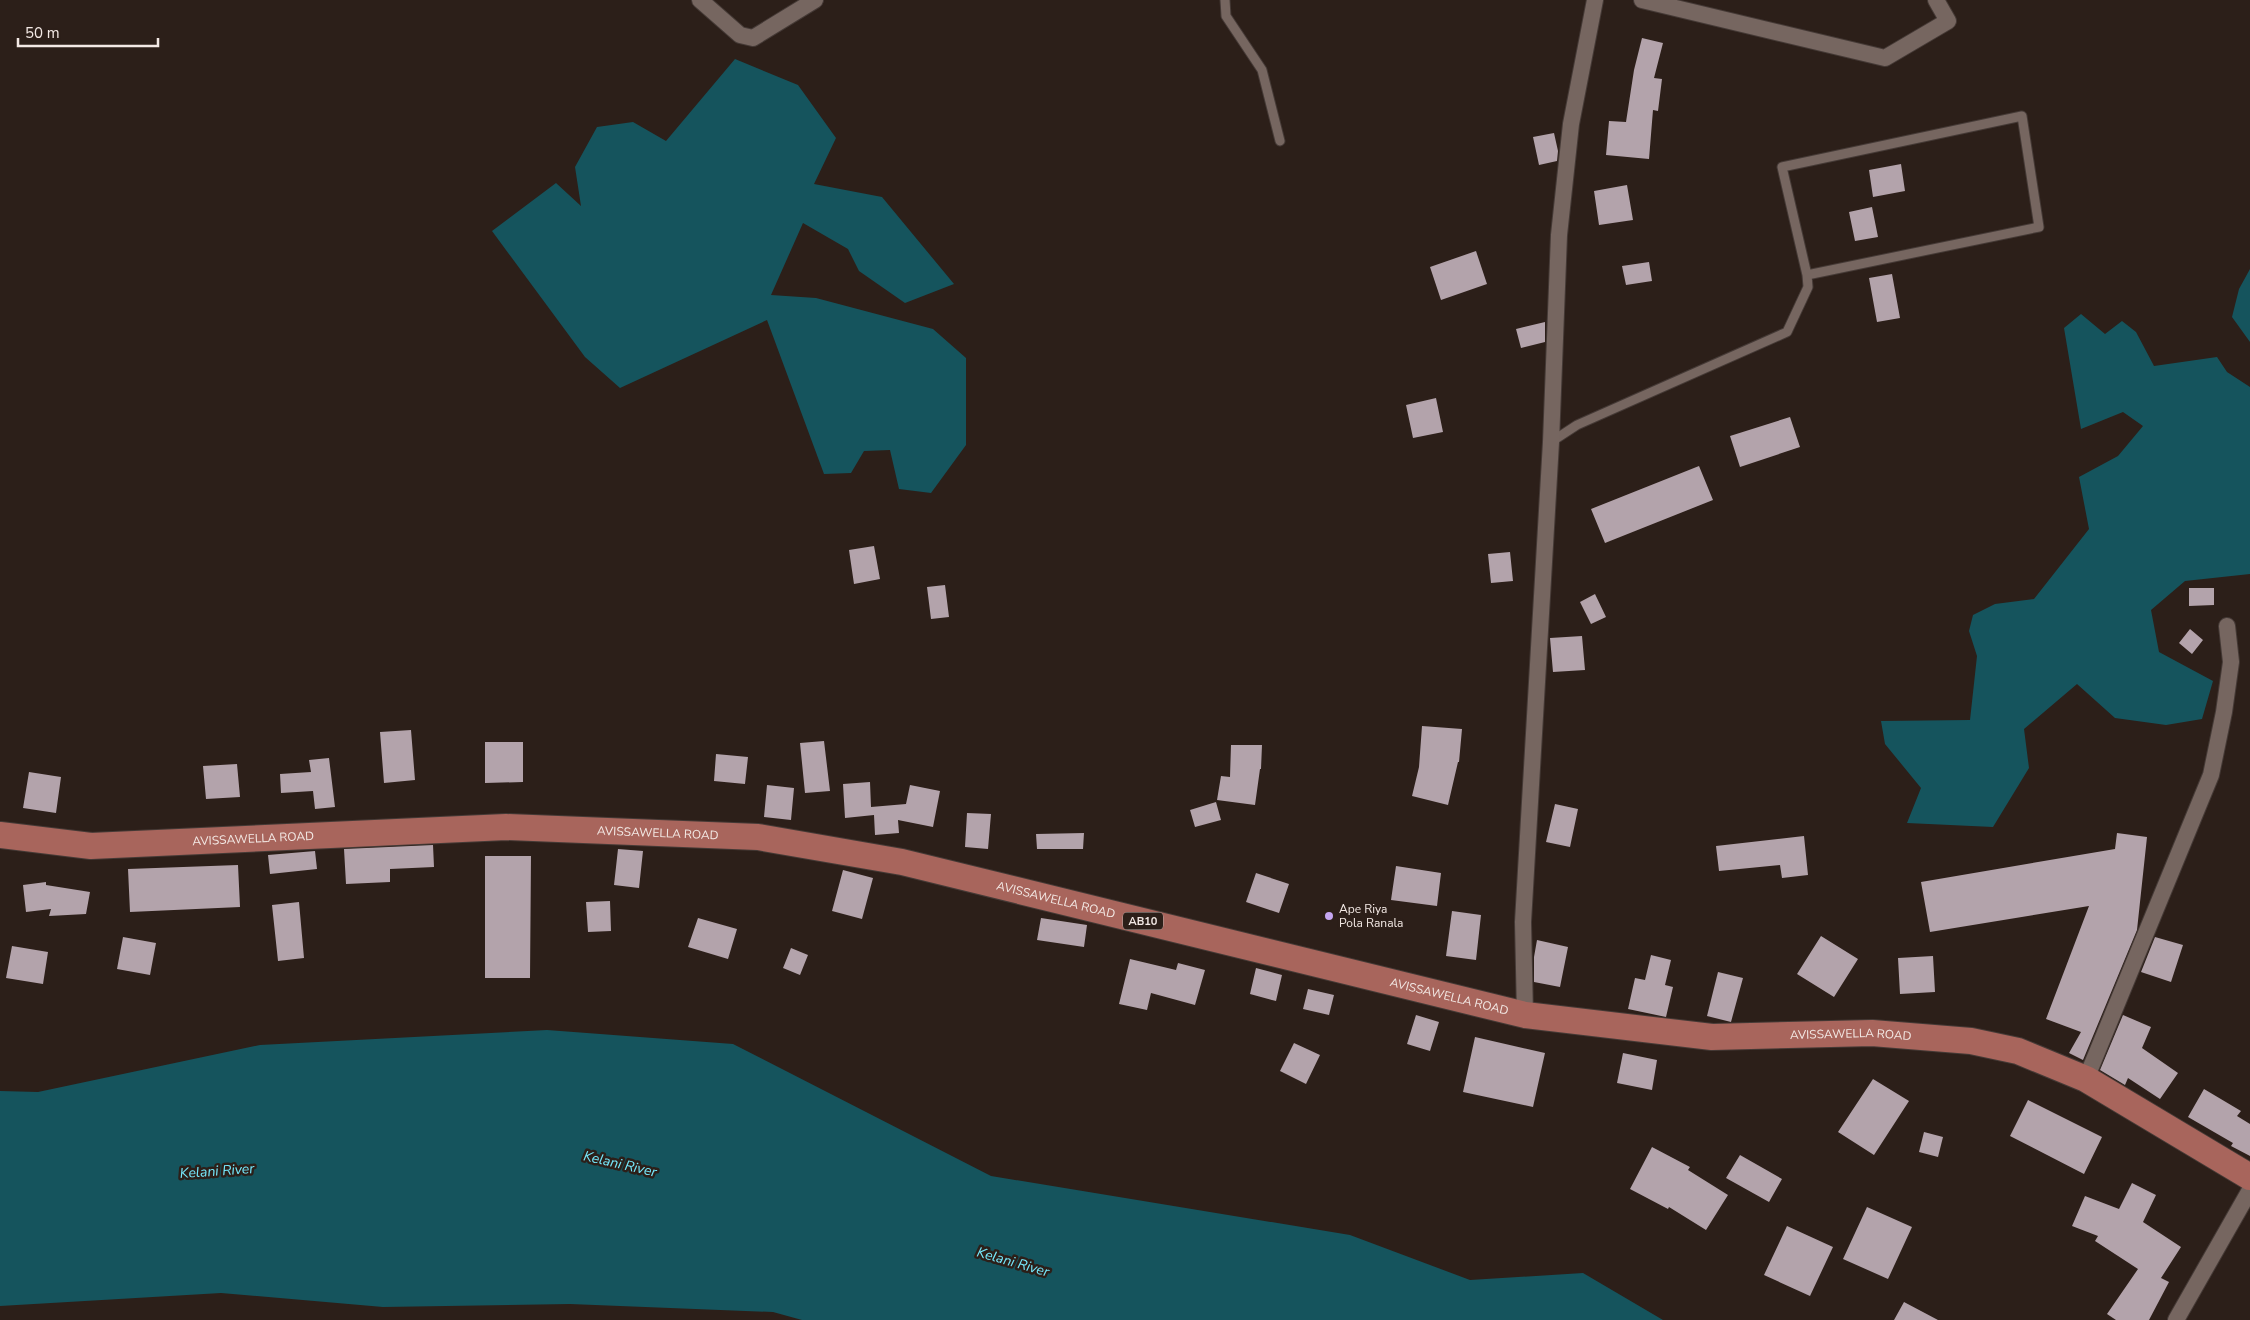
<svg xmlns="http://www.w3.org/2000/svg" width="2250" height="1320" viewBox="0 0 2250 1320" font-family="'Nunito Sans',sans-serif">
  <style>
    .water { fill: #15545d }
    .building { fill: #b3a3ab }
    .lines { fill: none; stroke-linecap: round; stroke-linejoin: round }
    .service-casing { stroke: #453a36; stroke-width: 11 }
    .minor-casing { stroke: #453a36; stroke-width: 18 }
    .primary-casing { stroke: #453a36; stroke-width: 28 }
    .service { stroke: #766660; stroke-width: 9 }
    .minor { stroke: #766660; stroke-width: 16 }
    .primary { stroke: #a8655c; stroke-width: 26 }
    .poi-dot { fill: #c5a6f1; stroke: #2c1f19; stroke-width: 2 }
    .labels { text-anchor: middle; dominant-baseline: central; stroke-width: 5; stroke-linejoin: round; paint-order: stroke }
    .shield { fill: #2c1f19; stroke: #b7aca8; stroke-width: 1 }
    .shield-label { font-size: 11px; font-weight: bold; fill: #f3e9e5 }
    .street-label { font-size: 12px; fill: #f3e9e5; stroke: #2c1f19 }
    .poi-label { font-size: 12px; fill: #f3e9e5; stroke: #2c1f19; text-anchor: start }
    .water-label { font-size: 14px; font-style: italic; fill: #76eafd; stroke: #2c1f19 }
  </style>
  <rect width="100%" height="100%" fill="#2c1f19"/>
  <!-- water -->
  <path class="water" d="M735,59l63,26 38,53 -22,46 68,13 72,87 -49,19 -46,-32 -11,-22 -45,-26 -32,72 45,3 117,31 33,29v87l-35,48 -32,-4 -9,-39 -26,1 -13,22 -27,1 -57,-154 -147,68 -35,-31 -93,-126 64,-48 25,23 -6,-39 22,-40 36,-5 33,19z
    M2250,269v73l-18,-25 7,-28z
    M2081,314l24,20 17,-13 14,11 18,34 63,-9 10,15 23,15v187l-65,7 -34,29 8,42 54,29 -11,38 -36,6 -51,-7 -38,-34 -53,45 5,39 -36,59 -86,-4 14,-35 -36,-44 -4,-23 89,-1 7,-64 -8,-25 4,-16 22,-11 39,-5 55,-70 -10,-52 39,-21 25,-30 -20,-14 -42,17 -17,-101z
    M547,1030l186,14 258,132 359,59 120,45 113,-7 80,47h-861l-29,-8 -203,-8 -187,3 -162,-14 -221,13v-215l38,1 222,-47z"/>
  <!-- building -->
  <path class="building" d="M1642,38l21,5 -9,35 8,1 -4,32 -5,-1 -4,49 -43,-4 3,-34 17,1 8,-52z
    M1554,133l4,18 -1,10 -18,4 -6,-28z
    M1901,164l4,27 -32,6 -4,-27z
    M1627,185l6,35 -34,5 -5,-34z
    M1872,207l6,30 -23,4 -6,-29z
    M1476,251l11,33 -46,16 -11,-33z
    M1649,262l3,19 -26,4 -4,-19z
    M1892,274l8,44 -23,4 -8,-44z
    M1545,322v20l-24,6 -5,-19z
    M1436,398l7,34 -30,6 -7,-33z
    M1790,417l10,30 -60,20 -10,-31z
    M1699,466l14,34 -108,43 -14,-34z
    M874,546l6,33 -26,5 -5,-34z
    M1510,552l3,29 -22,2 -3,-29z
    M945,585l4,32 -18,2 -4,-32z
    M2189,588h25v17l-25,1z
    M1595,594l11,23 -15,7 -11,-22z
    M2190,629l13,11 -11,14 -13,-11z
    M1582,636l3,34 -32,2 -3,-34z
    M1422,726l40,3 -3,33h-1l-10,43 -36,-9 7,-29z
    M411,730l4,50 -31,3 -4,-51z
    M824,741l6,50 -25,2 -5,-50z
    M485,742h38v40l-38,1z
    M1231,745h31l-1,24h-1l-5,36 -38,-5 4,-24 9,1z
    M716,754l32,3 -3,27 -31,-3z
    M329,758l6,49 -20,2 -2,-18 -32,2 -1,-19 31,-2 -2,-12z
    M237,764l3,33 -34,2 -3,-33z
    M29,772l32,5 -5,36 -33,-5z
    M870,782l1,25 35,-3 4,-19 30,6 -7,36 -35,-7 1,13 -24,2 -1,-20 -29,3 -2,-34z
    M767,785l27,3 -3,32 -27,-3z
    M1216,802l5,18 -26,7 -5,-17z
    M1555,804l23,5 -8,38 -24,-5z
    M967,813l24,1 -3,35 -23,-2z
    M1084,833l-1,16h-46l-1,-15z
    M2117,833l30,4 -10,93 -54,130 -14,-7 12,-21 -35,-13 43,-113 -159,26 -9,-50 194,-33z
    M1804,836l4,39 -26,3 -2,-13 -61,6 -3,-25z
    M433,845l1,22 -44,2v13l-44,2 -2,-35z
    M618,849l25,2 -4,37 -25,-3z
    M315,851l2,18 -47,5 -2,-19z
    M485,856h46l-1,122h-45z
    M238,865l2,42 -110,5 -2,-43z
    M1396,866l45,7 -4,33 -46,-6z
    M843,870l30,8 -11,41 -30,-8z
    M1256,873l33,11 -10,29 -33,-11z
    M46,882v3l44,7 -4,22 -37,2 2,-7 -25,3 -3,-27z
    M610,901l1,30 -23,1 -2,-30z
    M299,902l5,56 -26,3 -6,-56z
    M1452,911l29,4 -5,45 -30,-4z
    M698,918l39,11 -9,30 -40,-12z
    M1041,918l46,7 -3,22 -47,-7z
    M1821,936l37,23 -24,38 -37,-23z
    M123,937l33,6 -6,32 -33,-6z
    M2155,937l28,8 -12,37 -30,-10z
    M1537,940l31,7 -8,40 -26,-5v-25z
    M12,946l36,6 -5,32 -37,-6z
    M791,948l17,7 -8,20 -17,-7z
    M1651,955l20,5 -6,25 8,2 -7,30 -38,-8 7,-31 10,2z
    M1933,956l2,36 -35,2 -2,-36z
    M1130,959l46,11 2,-7 27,7 -10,35 -44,-12 -4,17 -28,-6z
    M1256,968l26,7 -6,26 -26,-7z
    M1718,972l25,6 -12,44 -24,-6z
    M1308,989l26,6 -5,20 -26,-6z
    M1416,1015l23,7 -9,29 -23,-7z
    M2123,1015l28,12 -9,21 36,25 -18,26 -32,-21 -3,7 -25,-15z
    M1475,1037l70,16 -12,54 -70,-15z
    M1294,1043l26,12 -14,29 -26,-13z
    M1623,1053l34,7 -5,30 -35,-7z
    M1873,1079l36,22 -35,54 -36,-23z
    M2204,1089l37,22 -4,5 13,8v32l-19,-10 2,-3 -45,-26z
    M2028,1100l74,37 -18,37 -74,-38z
    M1924,1132l19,5 -5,20 -19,-5z
    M1652,1147l38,20 -2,3 40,25 -22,35 -37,-23 -1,2 -38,-20z
    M1740,1155l42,24 -13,23 -43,-24z
    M2132,1183l24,12 -13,27 38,25 -20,31 8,4 -20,38h-33l-9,-6 31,-45 -43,-28 3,-5 -26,-10 13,-30 34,13z
    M1867,1207l45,20 -24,52 -45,-20z
    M1787,1226l46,21 -23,49 -46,-21z
    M1904,1302l34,18h-44z"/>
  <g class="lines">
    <!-- service casing -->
    <g class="service-casing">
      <path id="service" d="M1225,0l1,16 36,54 18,71
        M1551,442l26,-17 210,-93 21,-45 -1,-12 -25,-108 240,-51 17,111 -232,48"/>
    </g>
    <!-- minor casing -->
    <g class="minor-casing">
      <path id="minor" d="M700,0l40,35 13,3 62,-38
        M1642,0l243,58 63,-37 -12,-21
        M1525,1015l-2,-93 28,-480 8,-207 12,-111 24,-124
        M2086,1079l125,-304 13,-63 7,-50 -4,-36
        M2176,1320l74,-130"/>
    </g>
    <!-- primary casing -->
    <g class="primary-casing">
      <g id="primary">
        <path id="s1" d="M0,835l91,11 415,-19 252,10 144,25 623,153 187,22 160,-4 99,8 47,10 68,28 164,98"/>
      </g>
    </g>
    <!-- service -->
    <use href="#service" class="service"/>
    <!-- minor -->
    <use href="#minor" class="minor"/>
    <!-- primary -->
    <use href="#primary" class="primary"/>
  </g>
  <!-- markers -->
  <circle class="poi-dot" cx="1329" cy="916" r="5"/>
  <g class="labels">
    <!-- shield labels -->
    <rect class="shield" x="1123" y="912.5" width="40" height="17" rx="4"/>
    <g class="shield-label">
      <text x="1143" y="921">AB10</text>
    </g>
    <!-- street labels -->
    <g class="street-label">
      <text stroke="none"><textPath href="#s1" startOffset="659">AVISSAWELLA ROAD</textPath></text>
      <text stroke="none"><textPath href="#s1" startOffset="254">AVISSAWELLA ROAD</textPath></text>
      <text stroke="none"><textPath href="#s1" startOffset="1064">AVISSAWELLA ROAD</textPath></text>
      <text stroke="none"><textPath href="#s1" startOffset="1469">AVISSAWELLA ROAD</textPath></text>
      <text stroke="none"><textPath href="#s1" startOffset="1874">AVISSAWELLA ROAD</textPath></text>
    </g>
    <!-- poi labels -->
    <g class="poi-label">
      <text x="1339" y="909">Ape Riya<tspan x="1339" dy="14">Pola Ranala</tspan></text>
    </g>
    <!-- water labels -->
    <g class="water-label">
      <text transform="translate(620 1164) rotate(13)">Kelani River</text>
      <text transform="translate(217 1171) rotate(-4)">Kelani River</text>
      <text transform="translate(1013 1262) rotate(16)">Kelani River</text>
    </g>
  </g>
  <!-- scale -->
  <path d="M18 38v8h140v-8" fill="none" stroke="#f3e9e5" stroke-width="2.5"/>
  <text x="25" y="38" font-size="15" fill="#f3e9e5" stroke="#2c1f19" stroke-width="4" paint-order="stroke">50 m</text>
</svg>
